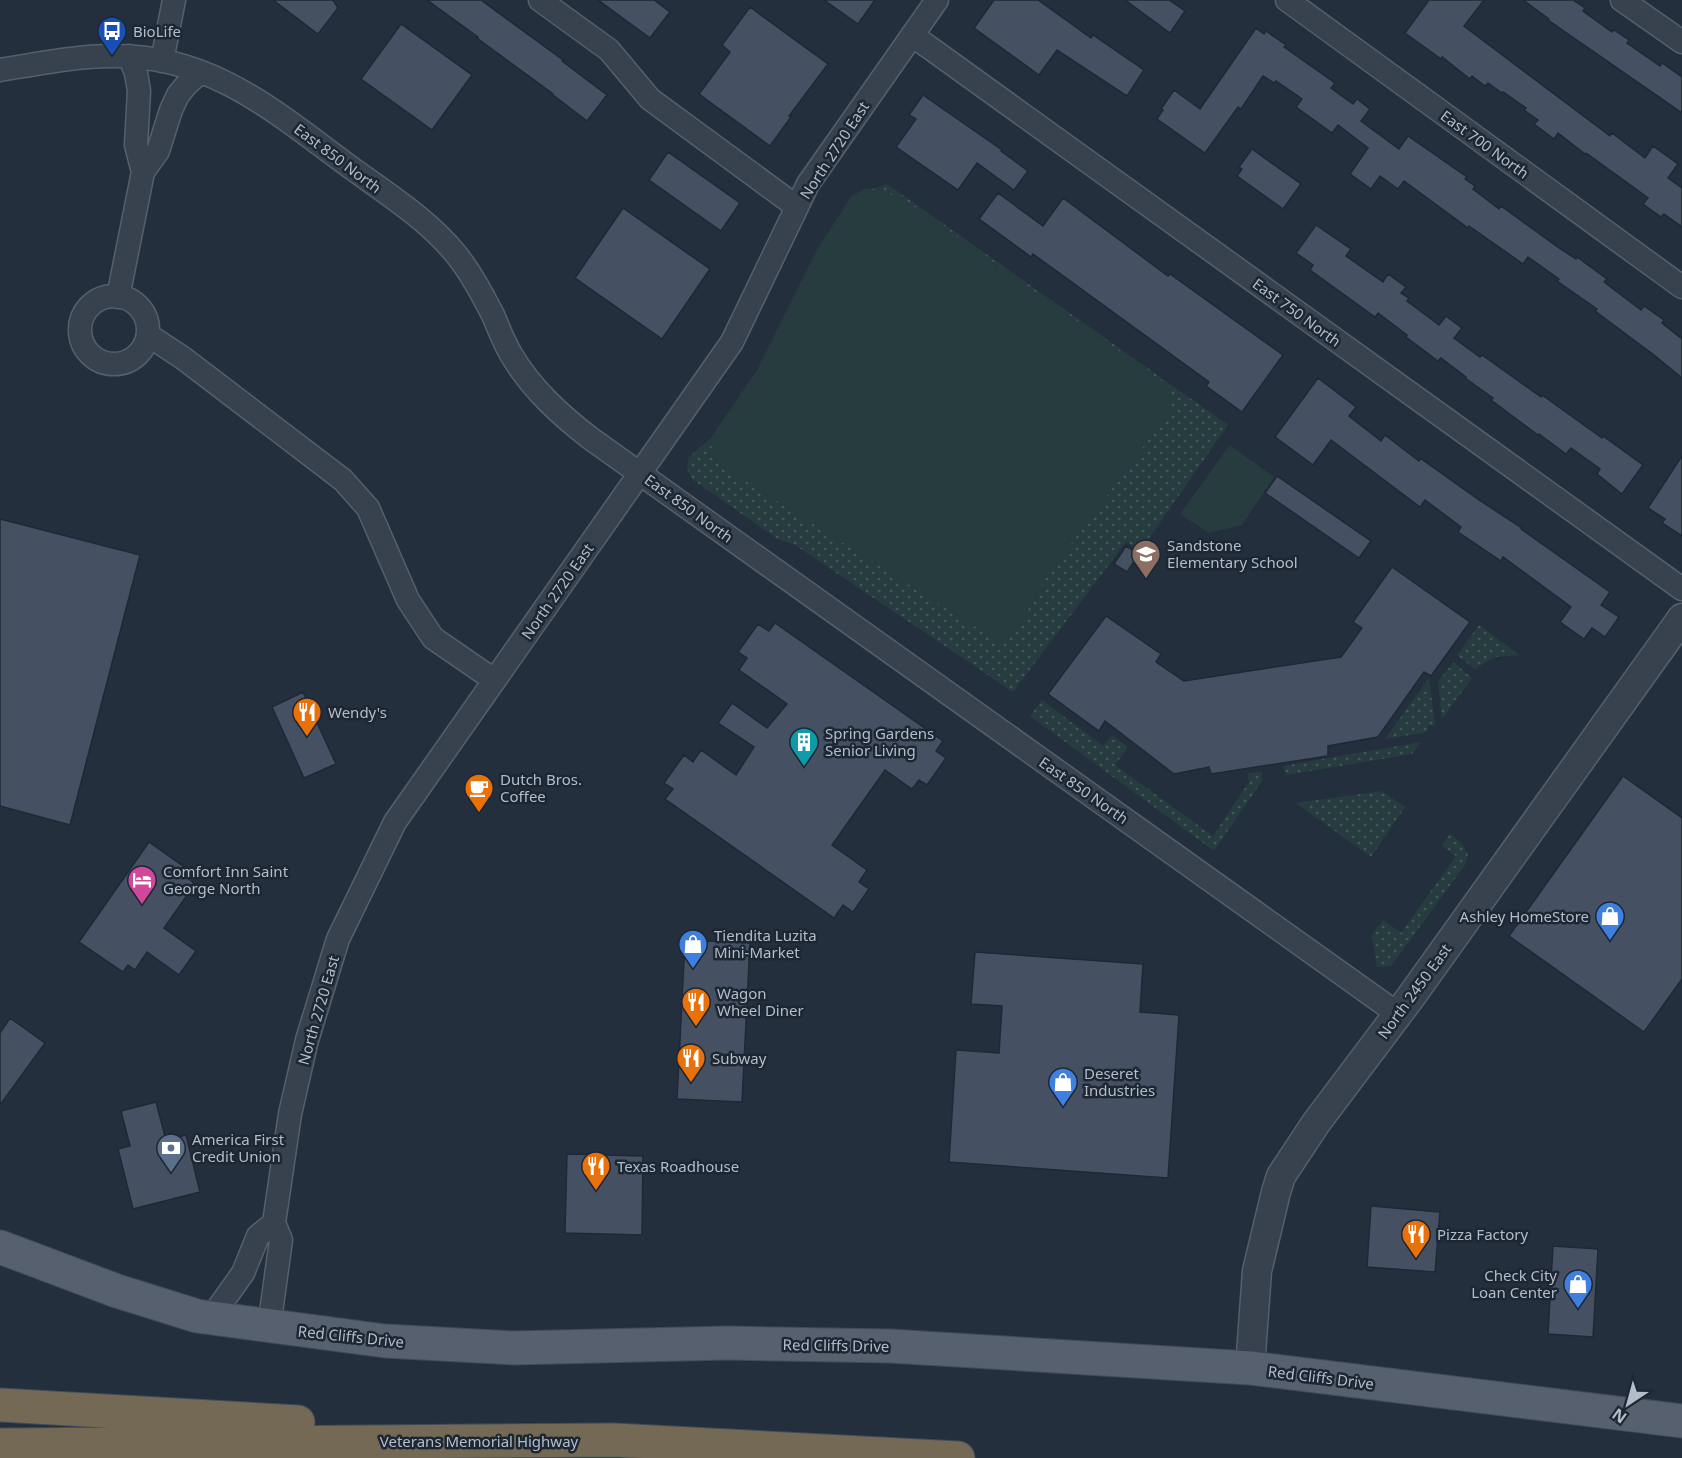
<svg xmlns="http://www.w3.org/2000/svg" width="1682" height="1458" viewBox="0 0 1682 1458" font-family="'Noto Sans',sans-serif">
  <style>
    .grass { fill: url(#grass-dots) }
    .green { fill: #263c3f }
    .building { fill: #455162; stroke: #1f2835; stroke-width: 1.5 }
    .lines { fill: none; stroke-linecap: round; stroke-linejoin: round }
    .minor-casing { stroke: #565f6c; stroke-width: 25 }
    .tertiary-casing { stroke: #565f6c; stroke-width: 31 }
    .primary-casing { stroke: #414a57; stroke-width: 35 }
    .motorway-casing { stroke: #434c59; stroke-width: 35 }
    .minor { stroke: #38414e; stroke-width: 22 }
    .tertiary { stroke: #38414e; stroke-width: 28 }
    .primary { stroke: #56606e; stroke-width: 33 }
    .motorway { stroke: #746955; stroke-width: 33 }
    .labels { text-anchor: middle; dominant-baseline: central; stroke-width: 5; stroke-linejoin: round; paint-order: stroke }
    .poi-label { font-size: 15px; fill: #b4bcc9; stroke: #1d2633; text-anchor: start }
    .street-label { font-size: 15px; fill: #b4bcc9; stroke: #1d2633 }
  </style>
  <defs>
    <pattern id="grass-dots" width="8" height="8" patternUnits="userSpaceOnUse" patternTransform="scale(1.5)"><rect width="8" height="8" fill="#263c3f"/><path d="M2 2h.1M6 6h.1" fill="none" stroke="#435659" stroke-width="1.8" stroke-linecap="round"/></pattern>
  </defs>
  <rect width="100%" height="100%" fill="#242f3e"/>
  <!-- grass -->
  <path class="grass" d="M887,184l341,241 -88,126 -14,-9 -113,150 -218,-147 -19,-7 -84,-59 -5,-10 2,-12 22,-19 47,-69 60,-121 34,-52z
    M1479,625l40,30 -25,2 -19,12 -18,-14z
    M1453,662l19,16 -30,41 -4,-37z
    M1429,678l6,47 -7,1v6l-43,7z
    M1042,700l61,46 9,-11 16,12 -13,18 98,71 36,-54 -1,-9 14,-1v9l-48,70 -184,-135z
    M1421,742l-9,12 -126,21 -3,-9z
    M1382,791l23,16 -34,50 -75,-54z
    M1450,834l11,9 7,11 -3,11 -74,101 -14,1 -5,-32 11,-15 18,13 55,-77 -14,-10z"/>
  <!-- green -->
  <path class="green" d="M866,188l26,7 25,13 250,177 5,13 -3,14 -124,167 -29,53 -9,8 -9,1 -280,-177 -6,-11 -1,-15 47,-69 60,-121 34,-52z
    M1230,445l44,32 -32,48 -33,8 -29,-19z"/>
  <!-- building -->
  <path class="building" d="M273,0h60l5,8 -20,26z
    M427,0h54l82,60 -1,1 45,34 -20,26 -34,-26v-1l-76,-56 1,-1z
    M598,0h56l16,12 -20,26z
    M824,0h51l-17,24z
    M994,0h44l53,38 2,-3 51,35 -17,26 -70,-46 -18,25 -65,-47z
    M1125,0h44l16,11 -15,22z
    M1429,0h55l-20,26 146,110 2,-3 33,25 8,-12 25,18 -10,14 14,10v39l-18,-13 -3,3 -18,-13 5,-6 -62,-45 -1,1 -27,-21 -4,6 -20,-15 4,-4 -14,-10 2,-2 -23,-16 -1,1 -14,-10 -3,3 -13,-10 -2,3 -28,-22 -1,2 -36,-26z
    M1523,0h50l12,8 -2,3 29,21 2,-2 15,10 -2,3 33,23 2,-3 20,14v36l-134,-93 1,-1z
    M750,7l78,57 -39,52 2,1 -21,29 -71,-52 31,-42 -8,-7z
    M401,24l71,51 -40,55 -71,-51z
    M1256,28l8,6 2,-3 20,14 -2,2 51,36 -4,5 22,16 4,-5 13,10 -9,12 38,28 9,-13 59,41 -2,2 10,7 -2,3 26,20 2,-3 58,42 17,11 1,-2 30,22 -3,3 37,28 3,-4 20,14 -2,3 20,16v39l-28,-23 -59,-44 2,-2 -40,-28 2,-2 -31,-22 -5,7 -54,-38 -1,2 -64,-47 -6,8 -18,-13 -9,13 -21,-15 18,-26 -30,-23 -6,8 -36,-26 6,-8 -26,-18 -2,2 -11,-7 -22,33 -3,-2 -33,46 -48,-34 6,-9 -2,-1 13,-19 26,19z
    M923,95l79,55 -1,1 27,20 -14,19 -37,-27 -19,27 -62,-43 20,-28 -7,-4z
    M1252,149l49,35 -18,25 -46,-33 5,-7 -3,-2z
    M668,152l72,51 -19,28 -72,-51z
    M998,193l45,33 20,-28 105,78 2,-2 113,81 -41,57 -36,-26 3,-4 -176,-128 -2,3 -52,-38z
    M623,208l87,61 -48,70 -87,-61z
    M1316,225l35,24 -5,7 37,26 5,-8 18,13 -5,6 8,5 -2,3 32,24 7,-9 16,12 -8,10 26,19 2,-2 59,42 1,-2 60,43 1,-2 40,29 -21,29 -25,-20 3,-5 -29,-21 -5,6 -27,-20 -1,1 -47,-35 2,-2 -28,-20 1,-1 -25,-19 -3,3 -32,-24 1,-2 -29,-22 -3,4 -65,-47 3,-5 -17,-12z
    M1318,378l38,29 -7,9 32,25 4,-6 34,26 1,-3 59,42 43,28 -1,1 89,63 -9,13 18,12 -14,20 -13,-9 -8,11 -24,-17 11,-15 -68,-50 -2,4 -43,-29 3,-5 -36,-27 -5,7 -89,-67 -18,25 -38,-28z
    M1682,456v80l-20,-13 3,-4 -17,-11z
    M1277,476l94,65 -12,17 -94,-65z
    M0,519l140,36 -70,270 -70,-19z
    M1126,546l13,8 -12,18 -13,-8z
    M1392,567l78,55 -39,54 -7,-4 -46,65 -50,9v10l-117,18 -2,-7 -35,7 -69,-53 -6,10 -51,-37 58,-78 55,38 -5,8 28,19 157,-24 21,-29 -9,-6z
    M775,623l168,118 -7,10 10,7 -19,27 -8,-5 -7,9 -27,-19 -53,75 35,25 -8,12 10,7 -16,23 -10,-7 -9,13 -169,-119 8,-10 -9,-6 20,-28 9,7 8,-12 35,25 18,-28 -36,-24 14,-20 35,25 20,-24 -48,-34 8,-12 -9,-6 20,-28 11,7z
    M303,692l33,72 -32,14 -32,-71z
    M1623,776l59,42v161l-38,53 -135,-96z
    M149,842l38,27 -4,5 12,10 -31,44 32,23 -17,24 -32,-23 -12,18 -7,-5 -5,7 -44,-30z
    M685,940l65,3 -8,159 -65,-3z
    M975,952l168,12 -3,48 39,3 -11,163 -219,-16 7,-112 43,3 3,-47 -31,-2z
    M10,1018l35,25 -45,62v-72z
    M156,1102l10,38 20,-5 14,57 -67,17 -15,-60 12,-3 -9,-35z
    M567,1154l76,2 -1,79 -77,-2z
    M1371,1206l69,6 -5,60 -68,-5z
    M1553,1246l45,3 -5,88 -45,-3z"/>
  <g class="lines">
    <!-- minor casing -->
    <g class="minor-casing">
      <path id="minor" d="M540,0l69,50 41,49 147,108
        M1287,0l395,287
        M1622,0l60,42
        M912,35l770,554
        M129,56l7,17 3,18 -3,54 7,27
        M162,61l12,-61
        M0,70c37,-6 75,-14 113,-14 97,-1 160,54 233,108 38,28 79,53 109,89 15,18 27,41 38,62 6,14 11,28 19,41 20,33 47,58 78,82l808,576
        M80 330a34 34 0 1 1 68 0a34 34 0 1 1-68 0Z
        M118,297l25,-125 15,-21 13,-41 7,-15 9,-11 14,-12
        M148,335l35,23 160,122 25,28 40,92 25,38 61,42
        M211,1318l32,-45 15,-37 16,-13
        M269,1327l12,-87 -7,-17 16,-109 17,-74 31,-101 57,-117 337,-480 76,-158 129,-184"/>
    </g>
    <!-- tertiary casing -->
    <g class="tertiary-casing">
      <path id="tertiary" d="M1250,1368l7,-97 19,-79 5,-16 35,-53 94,-125 272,-380"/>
    </g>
    <!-- primary casing -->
    <g class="primary-casing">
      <path id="primary" d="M0,1247l117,44 80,25 188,25 128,7 214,-5 163,3 360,22 432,53"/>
    </g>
    <!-- motorway casing -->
    <g class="motorway-casing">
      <path id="motorway" d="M0,1405l298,17
        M0,1445l614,-5 344,18"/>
    </g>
    <!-- minor -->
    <use href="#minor" class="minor"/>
    <!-- tertiary -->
    <use href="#tertiary" class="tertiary"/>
    <!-- primary -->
    <use href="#primary" class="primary"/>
    <!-- motorway -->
    <use href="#motorway" class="motorway"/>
  </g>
  <!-- icons -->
  <defs>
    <g id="bus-pin" transform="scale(1.5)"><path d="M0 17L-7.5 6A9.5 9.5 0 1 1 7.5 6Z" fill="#1a4fb4" stroke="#1d2633"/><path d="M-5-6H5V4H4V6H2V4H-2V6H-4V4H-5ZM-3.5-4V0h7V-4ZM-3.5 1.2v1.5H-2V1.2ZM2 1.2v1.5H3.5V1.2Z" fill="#fff"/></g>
    <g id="school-pin" transform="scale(1.5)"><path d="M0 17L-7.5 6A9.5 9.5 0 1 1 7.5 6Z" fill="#8d6e63" stroke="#1d2633"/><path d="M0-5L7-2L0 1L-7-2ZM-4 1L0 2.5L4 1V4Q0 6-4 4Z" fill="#fff"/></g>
    <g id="restaurant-pin" transform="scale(1.5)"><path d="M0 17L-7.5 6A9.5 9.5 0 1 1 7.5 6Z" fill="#e8710a" stroke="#1d2633"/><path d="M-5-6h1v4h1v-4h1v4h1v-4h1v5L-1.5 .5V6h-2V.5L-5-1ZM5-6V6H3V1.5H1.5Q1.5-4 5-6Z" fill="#fff"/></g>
    <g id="building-pin" transform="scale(1.5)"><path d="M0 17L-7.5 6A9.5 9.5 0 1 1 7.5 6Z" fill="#0f9aa8" stroke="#1d2633"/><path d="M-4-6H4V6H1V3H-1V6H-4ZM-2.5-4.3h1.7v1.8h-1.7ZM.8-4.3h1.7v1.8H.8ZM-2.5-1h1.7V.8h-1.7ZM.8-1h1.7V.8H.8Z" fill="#fff"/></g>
    <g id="cafe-pin" transform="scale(1.5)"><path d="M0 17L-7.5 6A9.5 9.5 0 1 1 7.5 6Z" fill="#e8710a" stroke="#1d2633"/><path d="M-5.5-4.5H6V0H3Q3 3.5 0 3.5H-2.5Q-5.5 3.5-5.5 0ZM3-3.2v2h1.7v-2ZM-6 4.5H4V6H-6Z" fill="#fff"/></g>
    <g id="hotel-pin" transform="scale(1.5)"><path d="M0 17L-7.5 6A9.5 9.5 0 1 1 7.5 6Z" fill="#d1479c" stroke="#1d2633"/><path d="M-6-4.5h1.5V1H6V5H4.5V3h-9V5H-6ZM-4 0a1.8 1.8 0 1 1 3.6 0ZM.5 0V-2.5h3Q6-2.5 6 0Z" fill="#fff"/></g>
    <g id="shop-pin" transform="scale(1.5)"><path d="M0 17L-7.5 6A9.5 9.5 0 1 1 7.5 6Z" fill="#3f7fe0" stroke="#1d2633"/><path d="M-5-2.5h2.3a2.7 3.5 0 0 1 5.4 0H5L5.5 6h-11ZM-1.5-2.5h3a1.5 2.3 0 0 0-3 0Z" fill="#fff"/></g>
    <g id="bank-pin" transform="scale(1.5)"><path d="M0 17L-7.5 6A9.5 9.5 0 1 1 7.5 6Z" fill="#5c6f8a" stroke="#1d2633"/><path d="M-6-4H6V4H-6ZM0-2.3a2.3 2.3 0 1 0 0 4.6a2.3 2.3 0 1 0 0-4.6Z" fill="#fff"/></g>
  </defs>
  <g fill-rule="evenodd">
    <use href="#bus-pin" x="112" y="31"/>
    <use href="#school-pin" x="1146" y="554"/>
    <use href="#restaurant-pin" x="307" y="712"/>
    <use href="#building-pin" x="804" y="742"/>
    <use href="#cafe-pin" x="479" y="788"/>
    <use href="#hotel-pin" x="142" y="880"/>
    <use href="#shop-pin" x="1610" y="916"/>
    <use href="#shop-pin" x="693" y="944"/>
    <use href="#restaurant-pin" x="696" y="1002"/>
    <use href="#restaurant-pin" x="691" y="1058"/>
    <use href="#shop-pin" x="1063" y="1082"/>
    <use href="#bank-pin" x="171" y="1148"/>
    <use href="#restaurant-pin" x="596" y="1166"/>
    <use href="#restaurant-pin" x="1416" y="1234"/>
    <use href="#shop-pin" x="1578" y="1284"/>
  </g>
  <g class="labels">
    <!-- poi labels -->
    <g class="poi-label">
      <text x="133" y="31">BioLife</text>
      <text x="1167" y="545">Sandstone<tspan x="1167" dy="17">Elementary School</tspan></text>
      <text x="328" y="712">Wendy's</text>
      <text x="825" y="733">Spring Gardens<tspan x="825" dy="17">Senior Living</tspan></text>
      <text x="500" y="779">Dutch Bros.<tspan x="500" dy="17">Coffee</tspan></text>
      <text x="163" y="871">Comfort Inn Saint<tspan x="163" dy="17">George North</tspan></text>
      <text x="1589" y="916" text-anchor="end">Ashley HomeStore</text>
      <text x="714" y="935">Tiendita Luzita<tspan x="714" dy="17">Mini-Market</tspan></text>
      <text x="717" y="993">Wagon<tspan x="717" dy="17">Wheel Diner</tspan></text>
      <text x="712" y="1058">Subway</text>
      <text x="1084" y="1073">Deseret<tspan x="1084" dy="17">Industries</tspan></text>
      <text x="192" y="1139">America First<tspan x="192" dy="17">Credit Union</tspan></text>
      <text x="617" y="1166">Texas Roadhouse</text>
      <text x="1437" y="1234">Pizza Factory</text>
      <text x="1557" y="1275" text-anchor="end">Check City<tspan x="1557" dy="17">Loan Center</tspan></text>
    </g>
    <!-- street labels -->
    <g class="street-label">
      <text transform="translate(1485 144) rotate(36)">East 700 North</text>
      <text transform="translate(834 150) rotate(-57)">North 2720 East</text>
      <text transform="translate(338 158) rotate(37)">East 850 North</text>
      <text transform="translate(1297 312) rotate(36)">East 750 North</text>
      <text transform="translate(689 508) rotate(36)">East 850 North</text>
      <text transform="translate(557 591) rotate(-55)">North 2720 East</text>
      <text transform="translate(1084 790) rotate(35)">East 850 North</text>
      <text transform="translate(1414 991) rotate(-54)">North 2450 East</text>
      <text transform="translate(318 1010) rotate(-74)">North 2720 East</text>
      <text transform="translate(351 1336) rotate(6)">Red Cliffs Drive</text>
      <text transform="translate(836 1345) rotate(1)">Red Cliffs Drive</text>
      <text transform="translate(1321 1377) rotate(7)">Red Cliffs Drive</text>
      <text x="479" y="1441">Veterans Memorial Highway</text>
    </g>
  </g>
  <!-- north arrow -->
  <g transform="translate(1628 1404) rotate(216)" stroke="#1d2633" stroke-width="4.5" paint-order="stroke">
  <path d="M0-4.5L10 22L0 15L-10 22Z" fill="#b4bcc9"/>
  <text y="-9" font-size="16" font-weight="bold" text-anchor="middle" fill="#b4bcc9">N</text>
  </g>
</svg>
